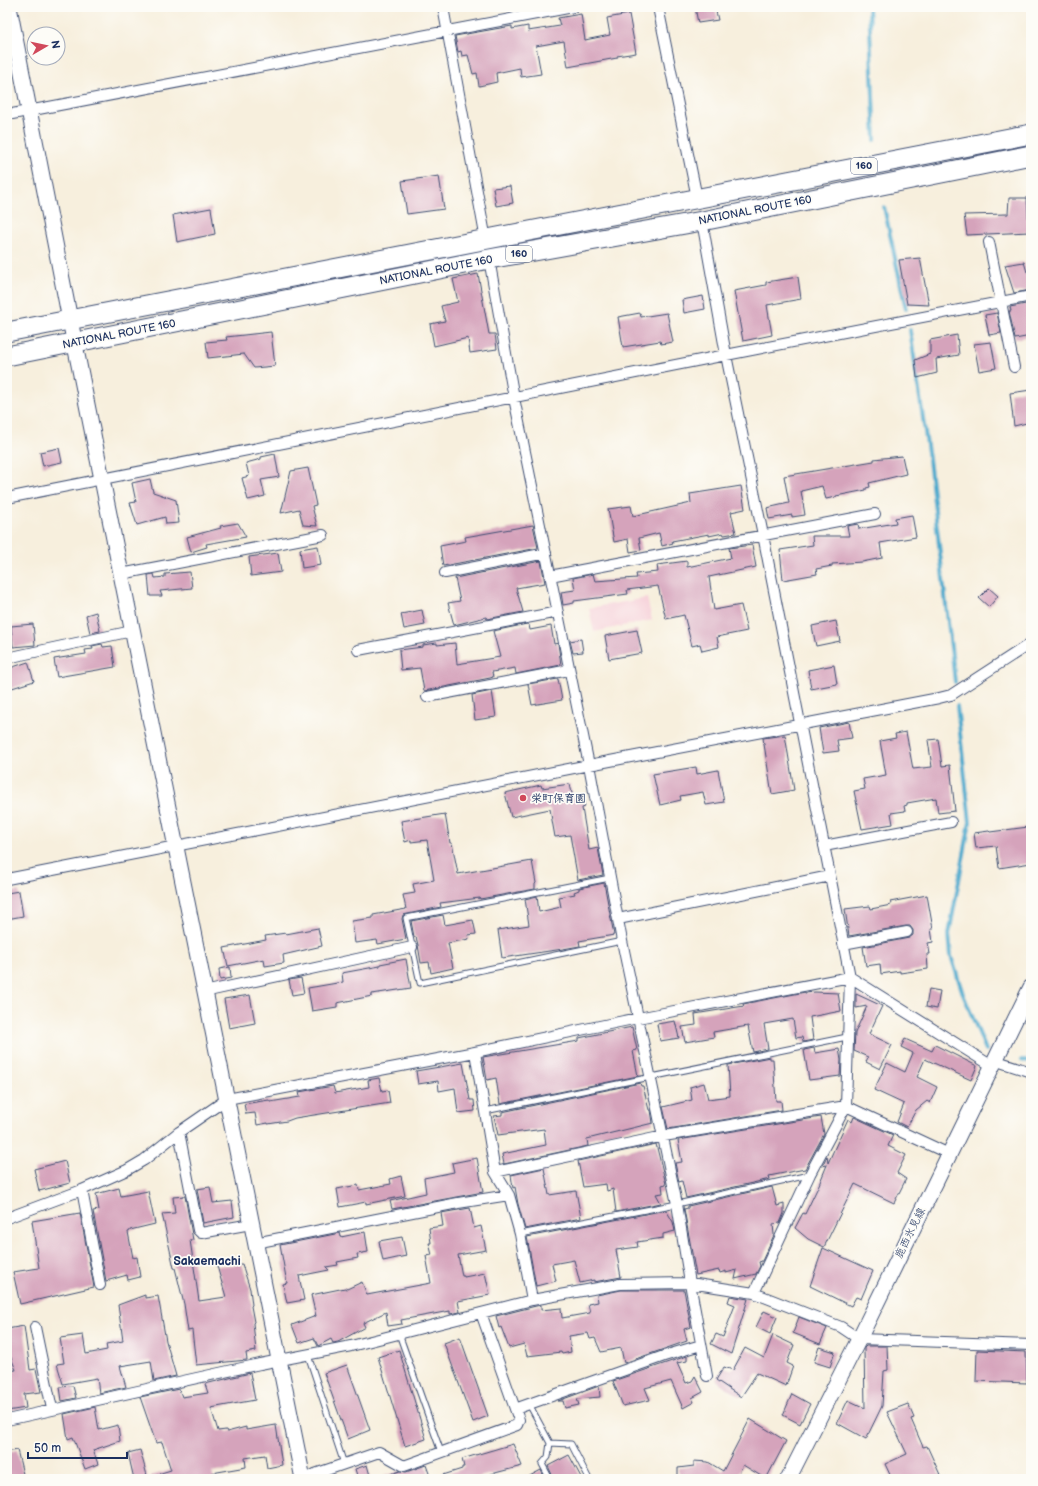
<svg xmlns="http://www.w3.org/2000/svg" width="1038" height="1486" viewBox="0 0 1038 1486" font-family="'Balsamiq Sans','Klee One',sans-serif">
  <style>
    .built { fill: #f6cfd8 }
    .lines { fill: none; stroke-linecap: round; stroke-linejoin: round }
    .stream { stroke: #4faacd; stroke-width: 4 }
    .building { fill: #d5a3bb }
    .lane-casing { stroke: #3c4c71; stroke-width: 7 }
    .street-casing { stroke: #3c4c71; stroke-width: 12 }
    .secondary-casing { stroke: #3c4c71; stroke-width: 17 }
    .highway-casing { stroke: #3c4c71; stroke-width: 21 }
    .lane { stroke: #fff; stroke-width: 5 }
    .street { stroke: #fff; stroke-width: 10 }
    .secondary { stroke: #fff; stroke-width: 15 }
    .highway { stroke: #fff; stroke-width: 19 }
    .poi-dot { fill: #d1495b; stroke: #fdfcf7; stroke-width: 1.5 }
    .labels { text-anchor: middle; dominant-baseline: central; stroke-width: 3.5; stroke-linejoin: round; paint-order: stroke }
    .shield { fill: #fdfcf7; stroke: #5f6c8c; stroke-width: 1 }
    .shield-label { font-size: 10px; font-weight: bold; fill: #1b2f5e }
    .street-label { font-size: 11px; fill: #1b2f5e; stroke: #fdfcf7 }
    .poi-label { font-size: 11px; font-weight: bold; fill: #1b2f5e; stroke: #fdfcf7; text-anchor: start }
    .neighbourhood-label { font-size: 12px; font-weight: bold; fill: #1b2f5e; stroke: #fdfcf7 }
  </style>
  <rect width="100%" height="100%" fill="#fdfcf7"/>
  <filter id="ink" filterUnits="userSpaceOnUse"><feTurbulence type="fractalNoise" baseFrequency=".025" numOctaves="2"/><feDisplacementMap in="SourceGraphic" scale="8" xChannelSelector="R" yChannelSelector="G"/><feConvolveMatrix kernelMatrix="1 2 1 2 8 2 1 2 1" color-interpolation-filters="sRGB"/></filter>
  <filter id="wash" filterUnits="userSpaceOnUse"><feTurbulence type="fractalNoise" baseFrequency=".012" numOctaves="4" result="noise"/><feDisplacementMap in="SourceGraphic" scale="16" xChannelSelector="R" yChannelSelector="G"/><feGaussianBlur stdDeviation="0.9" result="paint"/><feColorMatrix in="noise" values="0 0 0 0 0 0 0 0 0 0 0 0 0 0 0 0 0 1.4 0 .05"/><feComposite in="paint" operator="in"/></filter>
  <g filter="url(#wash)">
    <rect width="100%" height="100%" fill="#f7efdd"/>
    <!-- built -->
    <path class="built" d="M647,598l5,22 -58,12 -5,-24z"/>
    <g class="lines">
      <!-- stream -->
      <path class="stream" d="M869,7l6,133
        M884,207l22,102
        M910,330l19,129 26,223
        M957,706l13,116 -21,112 2,22 12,38 23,56
        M1022,1060l9,3"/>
    </g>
    <g id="blocks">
      <!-- building -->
      <path class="building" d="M695,7h20l3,13 -20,3z
        M581,14l4,26 25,-5 -3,-17 22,-4 7,39 -19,3v2l-49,9 -4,-26 -28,5 5,28 -20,3 -1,-9 -24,5 1,9 -18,4 -2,-13 -4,1 -5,-19 -6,1 -1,-5 -3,1 -3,-16 57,-10v3l16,-3v5l32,-5 -2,-8z
        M439,176l5,33 -37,5 -5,-33z
        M510,186l3,17 -17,3 -3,-18z
        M1009,198h18l2,34 -62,3 -3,-20 44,-1z
        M211,208l4,26 -38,8 -4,-27z
        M920,258l9,47 -22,-1 -8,-44z
        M1024,262l3,10 4,-1v19l-17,3 -9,-28z
        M478,274l11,60h6l2,15 -27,4 -2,-15 -34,8 -4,-22 15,-3 -4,-15 17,-4 -5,-23z
        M798,277l3,22 -34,6 5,30 -29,6 -9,-50 32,-6v-3z
        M703,296l2,13 -21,4 -2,-13z
        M1031,303v33l-16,3 -6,-28h2l-1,-4z
        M640,313l1,4 26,-4 6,29 -12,2 -1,-3 -37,6 -5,-30z
        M997,313l4,20 -12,2 -4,-20z
        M271,332l4,34 -21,2 -10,-14 -36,4 -2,-16 21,-2 -1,-3z
        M957,335l2,20 -23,4 1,14 -20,5 -2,-18 15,-6v-14z
        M991,342l5,26 -17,3 -5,-27z
        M1031,390v32l-17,4 -4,-33z
        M59,448l3,14 -19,4 -3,-14z
        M275,454l4,23 -18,3 4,16 -17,4 -6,-22 7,-2 -3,-13 15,-4v-2z
        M902,456l4,18 -37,9 1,4 -4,1v2l-30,6v1l-10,2 -4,-13 -21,5 4,24 -13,2v-2l-23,4 -2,-11 22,-5 -5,-27 90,-15v-2z
        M308,468l8,37 -4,1 5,20 -14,-1 -4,-16 -18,4 10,-42z
        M150,479l3,13 23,8 3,23 -13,1 -1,-7 -28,8 -7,-22 6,-1 -4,-19z
        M741,486l4,23 -14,3 5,21 -12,2 -1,-2 -14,3v-2l-37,7 1,2 -11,3 -3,-13 -20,5 2,12 -11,2 -2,-13 -14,3 -6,-33 23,-3 2,10 58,-13 -1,-9z
        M912,515l4,22 -36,6 2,15 -20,4 -30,2v2l-16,3 1,5 -34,6 -3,-30 33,-5 -1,-9h37l-2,-10 11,-2 1,5 37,-6 -1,-5z
        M238,523l8,14 -40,7 1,3 -16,5 -4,-15 34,-9 -1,-2z
        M533,525l5,23 -95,18 -3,-20 26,-5 -1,-4z
        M752,545l4,22 -47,10 5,33 27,-5 6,26 -30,6 2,10 -17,4 -2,-7 -8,2 -8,-31 -18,4 -8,-33 -31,4 1,4 -54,7v2l-11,2 -2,-13 14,-2 -2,-12 20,-4 2,7 42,-3 -1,-4 22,-2 -1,-7 30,-4v6l44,-9 -2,-10z
        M318,546l3,19 -19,3 -2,-19z
        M278,553l3,19 -30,4 -2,-19z
        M541,561l4,22 -29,5 7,24 -36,7 -1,-2 -32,8 -6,-22 12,-2 -5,-23z
        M190,572l2,16 -32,3 2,5h-12l-2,-21 6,-1 1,4 10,-1v-3z
        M989,588l9,8 -9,11 -10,-9z
        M422,610l3,15 -21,4 -3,-15z
        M96,612l4,19 -10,2 -4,-18z
        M836,621l4,20 -24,5 -4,-20z
        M33,624l2,21 -22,2 -2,-21z
        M527,624l2,1 1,5 21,-4 3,18 4,-1 3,22 -45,9 -1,-6 -23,4 1,5 -3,1 -66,13 -4,-23 -19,2 -2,-20 24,-3v-2l14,-2v2l18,-2 2,21 43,-7 -7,-26z
        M637,630l5,23 -33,6 -4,-23z
        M581,639l2,13 -10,1 -3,-12z
        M102,644l1,3 9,-1 3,21 -58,10 -3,-18 32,-5 -1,-4 8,-1 -1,-3z
        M28,662l6,19 -25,8 -2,-6v-14z
        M834,665l3,19 -26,5 -3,-19z
        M558,679l4,21 -30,5 -4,-21z
        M492,691l4,26 -21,3 -3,-25z
        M849,722l3,16 -15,2 2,11 -16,2 -4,-25z
        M906,732l7,37 19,-2 -4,-27 10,-1 4,27 8,-1 5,46 -17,2 -2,-15 -29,5v2l-3,1 1,5 -14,2 2,11 -31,5 -8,-38 11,-2 -2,-10 23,-4 -6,-34 16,-3 -1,-4z
        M785,735l9,55 -22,4 -9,-56z
        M696,767l1,7 21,-4 6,32 -18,3 -3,-13 -23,4 1,4 -21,5 -7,-31z
        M570,784l3,14 10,-2 2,11 -3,1 7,42 9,-2 5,27 -25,5 -8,-45 -15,2 -5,-28 -39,8 -6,-24 36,-8 1,3z
        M445,814l5,29h2l6,31 74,-13 4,22 -1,1v5l-55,10v-1l-40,5 1,4 -38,8 -1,4 4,20 -28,5 -1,-4 -22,3 -3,-22 21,-3v-3l33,-6 -3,-14 12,-2 -2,-9 21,-4 -7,-40 -16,2v-2l-6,2 -4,-21z
        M1028,827l3,21v15l-32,5 -3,-22 -20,2 -2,-15 15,-2 1,1z
        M604,883l10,52 -35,6 1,5 -17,3 -61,9 -4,-28 31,-5 -4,-26 12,-3 2,16 22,-5 -2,-10 16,-3 -1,-2 5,-2v-2z
        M19,891l4,25 -16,3v-26z
        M927,895l6,34h-2l2,13 -5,1 2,11h-3l1,15 -28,4v-2l-19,3 -1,-10 -14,2 -3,-19 46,-9 4,-3v-5l-3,-4h-4l-57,10 -4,-27 25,-3 1,3 20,-4 -1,-3z
        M443,915l2,10 28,-5 3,14 -8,1 1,4 -21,4 5,25 -22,5 -2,-11 -8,1 -3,-18 -2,-8h-2l-3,-16z
        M318,928l4,18 -39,9 1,8 -19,3 -1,-7 -36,7 -4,-18 42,-8 -1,-4 21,-3v1z
        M406,959l5,29 -39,6v2l-35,7v4l-25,4 -4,-23 35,-6 -1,-9 38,-7v-2z
        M230,967l1,11 -11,2 -1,-11z
        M301,978l3,15 -12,2 -3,-15z
        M929,989l11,2 -3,18 -11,-2z
        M805,992v1l10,-1 23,1 3,18 -31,6 3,23 -10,2 -1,-5 -6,1 -3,-19 -29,5 4,25 -15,3 -5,-26 -35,6 1,5 -29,5 -3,-15 14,-2 -1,-11 49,-8 -1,-2z
        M856,994l26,12 -13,28 23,11 -12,24 -14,-7 2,-5 -14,-6 1,-18 12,-27 -11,2z
        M250,995l5,28 -26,5 -5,-29z
        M675,1021l4,17 -19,3 -3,-17z
        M632,1027l5,23 -4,1 5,25 -138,28 -4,-26 -9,2 -4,-23 96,-16v-3z
        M905,1039l27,12 3,-6 42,21 -6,14 -46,-21 -8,18 20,10 -7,16 -3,-2 -11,9 -9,17 -10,-5 7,-18 -30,-14 13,-27 18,9 8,-19 -12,-6z
        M814,1048l1,5 24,-4 2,11 -1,16 -31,4 -5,-30z
        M770,1057v2h3l3,42h5l1,9 -114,19 -5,-22 29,-7 -2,-13 14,-4 4,16 22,-3 -2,-31z
        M463,1063l7,37h4l1,11 -17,2 -3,-25 -16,3 -1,-10 -20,3 -2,-13z
        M379,1078l3,13 6,-1 2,13 -95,15 -8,3 -19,3v-1l-11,2 -2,-12 -9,1 -2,-10 25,-4 1,2 30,-5 -1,-5 34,-6 2,7 34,-6 -1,-7z
        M640,1083l1,3h2l6,24h2l2,13 -66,16 1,7 -84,18 -2,-10 44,-9 -2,-16 -46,6 -4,-19 8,-1v-3z
        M821,1117l3,17 -19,35 -36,7 1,3 -84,19 -4,-17 -3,1 -4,-19 7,-1 -4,-22z
        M854,1117l39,18 -5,11 18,9 -9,18 9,6 -12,24 -39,-19 -31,63 -16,-8 -13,-11 8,-15 2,1 13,-27 9,-22 -5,1 5,-10 1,7 20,-44 4,3z
        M656,1144l10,40 -4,1 1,8 -7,1 5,9 -45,9 -3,-23 -6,2 -1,-7 -23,3 -5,-26z
        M477,1158l6,34 -91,17 -2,-8 36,-8 -2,-15 30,-6 -2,-9z
        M65,1161l5,22 -31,8 -5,-22z
        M544,1168l5,27 27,-4 5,27 -56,11 -7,-25 -3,-17 -2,1 -2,-13z
        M401,1176l4,20 -39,8v-2l-26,5 -3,-18 21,-4 1,5 32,-6 -1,-5z
        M210,1187l3,16 19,-2 2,16 -31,6 -6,-34z
        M772,1187l5,19 7,-2v9l-4,10 -7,1 1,11 -12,26 -3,1 1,4 -4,8 -21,5 2,-9 -11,3v-2l-6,2 -1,-3 -23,5 -12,-66 4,-1v-2z
        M119,1188l2,8 27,-5 7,33 -25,6v1l-2,1 5,26 4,-1 3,20 -12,3 -1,-5 -21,6 -13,-70 6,-1 -3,-16z
        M185,1196l8,44h-3l9,61 27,-4 -9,-31 25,-2 8,25 2,16 -1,1 3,16 -1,1 3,28 -10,2 1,7 -51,5 -4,-35 -4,1 -4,-27 -9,-36h-1l-12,-54 13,-1 -2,-16z
        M470,1208l4,20 7,-2 5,24 -28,5 4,21h2v1l21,-4 5,22 -32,6 2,11 -10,2v-3l-49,9 1,4 -14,2 -2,-14 -23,11 2,4 -27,15 -5,1 -2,-4 -13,7 -4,-8 -15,5 -7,-18 24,-9 -5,-21 34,-7 2,1 15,-7 5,13 64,-12 -5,-27 6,-1 -3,-12h2l-2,-15 14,-2 -2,-13z
        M666,1210l7,12 2,9 -12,3v4l-26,4 1,5 -22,3 5,27 -27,5v-2l-14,3 -6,-23 -22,4 4,17 -20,5 -9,-49z
        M80,1213l14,74 -74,17 -7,-32 26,-4 -7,-47z
        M365,1232l3,20 -11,2 1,4 -21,4 1,3 -12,2 3,3 -30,6 5,24 -17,3 -4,-19 4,-1 -7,-38 60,-12 1,4z
        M402,1237l4,19 -23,5 -4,-20z
        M823,1248l50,23 -12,28 -5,-2 -5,9 -41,-20z
        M621,1290h63l7,37 -7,2 3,12 -63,22 -3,-15 -20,4 -6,-14 -5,1 -2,-6 -19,3 2,16 -9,2 -1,-2 -34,4 -3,-12 -15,4 -8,-21 -2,1 -3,-12 40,-10 5,-1v5l20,-2 1,10 28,-5 -2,-9 10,-2 -1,-7z
        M145,1295v3l13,-2 8,45 10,35 -22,5 -3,-20 -31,5 6,21 -27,6 -2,-15 -34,6 -6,-20 7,-1 -4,-25 23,-3 3,19 21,-4 -1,-6 17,-3 -5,-36z
        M730,1296l18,3 -17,55 -20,-10 5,-10 7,3 12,-32 -7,-3z
        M764,1311l13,6 -7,17 -14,-7z
        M799,1317l28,11 -7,16 -27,-11z
        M24,1326l6,44 6,-1 5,23 -17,2 2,14 -19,3v-40l9,-1 -9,-22v-19z
        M773,1335l21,10 -7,18 6,3 -7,20 -29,-13 -16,24 -25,-17 8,-13 9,3 12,-22 19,10z
        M460,1337l28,79 -15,6 -29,-79z
        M866,1346h21l1,24 -4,1 -2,35 -16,33 -29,-16 11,-23 17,8 -1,-60z
        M819,1347l16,5 -5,15 -16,-5z
        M399,1350l27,89 -21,7 -27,-89z
        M977,1350l49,2 1,31 -51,-2z
        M687,1356v5l-10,2 9,20 6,-2 3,-5 8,16 -11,6 2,4 -11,6 -12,-27 -26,7 5,12 -27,6 -10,-25z
        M347,1365l23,65 -22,9 -24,-66z
        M250,1373l5,27 -44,8 7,23 8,-1 1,2 19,-5v3l30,-5 6,40 -15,3 -2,-13 -20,3 1,9 -34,6 2,6h-63v-3l20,-6 -9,-28 -6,1 -16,-46 39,-8 3,8 26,-4 -3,-9z
        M73,1386l3,12 -14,3 -2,-14z
        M599,1386l1,11 -23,2 2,6 -14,3 -2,-7h-5z
        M792,1394l18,10 -10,20 -17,-9z
        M908,1404l6,14 -3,1 12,28 4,-1 15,33h-50l-7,-15 22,-10 -20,-42z
        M95,1407l4,23 19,-5 2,16 -27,9 5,14 -13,5 -12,-32 -5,2 -4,-25z
        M750,1419l36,22 -20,38 -23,-14 -7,14h-58v-11l16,-2v-5l14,1 15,9z
        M513,1444l9,22 -50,13h-32v-3l22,-7v-2h2l-2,-8z
        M17,1450l7,28 -17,1v-27z
        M140,1450l8,29h-14l-6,-26z
        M569,1455l13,24h-28l-6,-13z
        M367,1465l4,14h-13l-3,-10z
        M426,1465l5,14h-49v-2l18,-6 6,1z
        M541,1470l4,9h-21z"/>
    </g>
  </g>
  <g filter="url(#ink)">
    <use href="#blocks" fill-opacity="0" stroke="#3c4c71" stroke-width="1"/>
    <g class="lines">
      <!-- lane casing -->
      <g class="lane-casing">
        <path id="lane" d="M610,878l-204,40 14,65 202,-42
          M485,1111l362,-74
          M520,1234l157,-30 132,-29
          M399,1334l42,118
          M308,1355l36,109
          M529,1404l21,39 -2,14 -6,7 8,15
          M550,1443l21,1 18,35"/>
      </g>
      <!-- street casing -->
      <g class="street-casing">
        <path id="street" d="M443,7l43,233
          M658,7l39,191
          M7,115l566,-108
          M702,221l24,134 37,180 87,442 -4,129 -36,68 -56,119
          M989,242l25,125
          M489,259l25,139 75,367 33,176 55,263 13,79 17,93
          M7,498l719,-143 305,-59
          M445,573l101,-20
          M121,574l202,-39
          M550,576l325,-62
          M358,650l200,-38
          M7,658l125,-27
          M427,697l142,-27
          M824,846l127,-24
          M7,879l582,-114 350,-67 12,-3 80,-52
          M618,919l212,-43
          M843,944l64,-12
          M204,992l208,-45
          M475,1052l20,120 14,23 11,39 12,66
          M994,1060l37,12
          M179,1132l19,98 3,3 50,-9
          M495,1172l169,-36 182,-30 103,48
          M82,1190l18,95
          M7,1218l75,-28 45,-20 17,-10 35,-28 48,-33 248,-47 163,-34 212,-41 142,89
          M255,1243l203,-40 51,-8
          M35,1327l17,82
          M515,1409l149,-53 37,-11
          M7,1420l253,-56 91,-18 181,-46 88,-16 70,-1 64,10 87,34 18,12 172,6
          M306,1479l9,-5 64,-22 25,14 113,-41 2,-5 -38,-107"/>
      </g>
      <!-- secondary casing -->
      <g class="secondary-casing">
        <path id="secondary" d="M9,7l61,313 233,1159
          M788,1479l71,-140 172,-352"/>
      </g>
      <!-- highway casing -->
      <g class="highway-casing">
        <path id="highway" d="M7,332l1024,-198
          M7,356l482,-97 213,-38 329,-66"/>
      </g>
      <!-- lane -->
      <use href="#lane" class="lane"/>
      <!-- street -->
      <use href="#street" class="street"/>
      <!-- secondary -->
      <use href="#secondary" class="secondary"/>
      <!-- highway -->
      <use href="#highway" class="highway"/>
    </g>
  </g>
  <!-- markers -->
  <circle class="poi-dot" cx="523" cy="798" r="4"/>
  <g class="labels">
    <!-- shield labels -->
    <g class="shield">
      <rect x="851" y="158" width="26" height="16" rx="3"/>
      <rect x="506" y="246" width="26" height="16" rx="3"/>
    </g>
    <g class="shield-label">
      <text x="864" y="166">160</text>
      <text x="519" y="254">160</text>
    </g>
    <!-- street labels -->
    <g class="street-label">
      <text transform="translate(755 210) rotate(-11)">NATIONAL ROUTE 160</text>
      <text transform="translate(436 270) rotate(-11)">NATIONAL ROUTE 160</text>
      <text transform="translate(119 334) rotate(-11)">NATIONAL ROUTE 160</text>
      <text transform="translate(910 1233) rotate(-64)">鹿西氷見線</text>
    </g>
    <!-- poi labels -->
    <g class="poi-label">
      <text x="531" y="798">栄町保育園</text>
    </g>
    <!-- neighbourhood labels -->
    <g class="neighbourhood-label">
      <text x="207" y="1261">Sakaemachi</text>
    </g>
  </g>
  <!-- margin -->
  <rect width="1038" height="1486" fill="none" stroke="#fdfcf7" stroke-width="24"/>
  <!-- north arrow -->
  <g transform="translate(46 46) rotate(81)"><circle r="19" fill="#fdfcf7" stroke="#a3aaba"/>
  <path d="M0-3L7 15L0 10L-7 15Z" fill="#d1495b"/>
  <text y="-6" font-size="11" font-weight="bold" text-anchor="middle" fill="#1b2f5e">N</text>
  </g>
  <!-- scale -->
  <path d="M28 1452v6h99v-6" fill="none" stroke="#1b2f5e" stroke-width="2"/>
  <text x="34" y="1452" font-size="12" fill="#1b2f5e" stroke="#fdfcf7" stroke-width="3" paint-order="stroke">50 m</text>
</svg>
